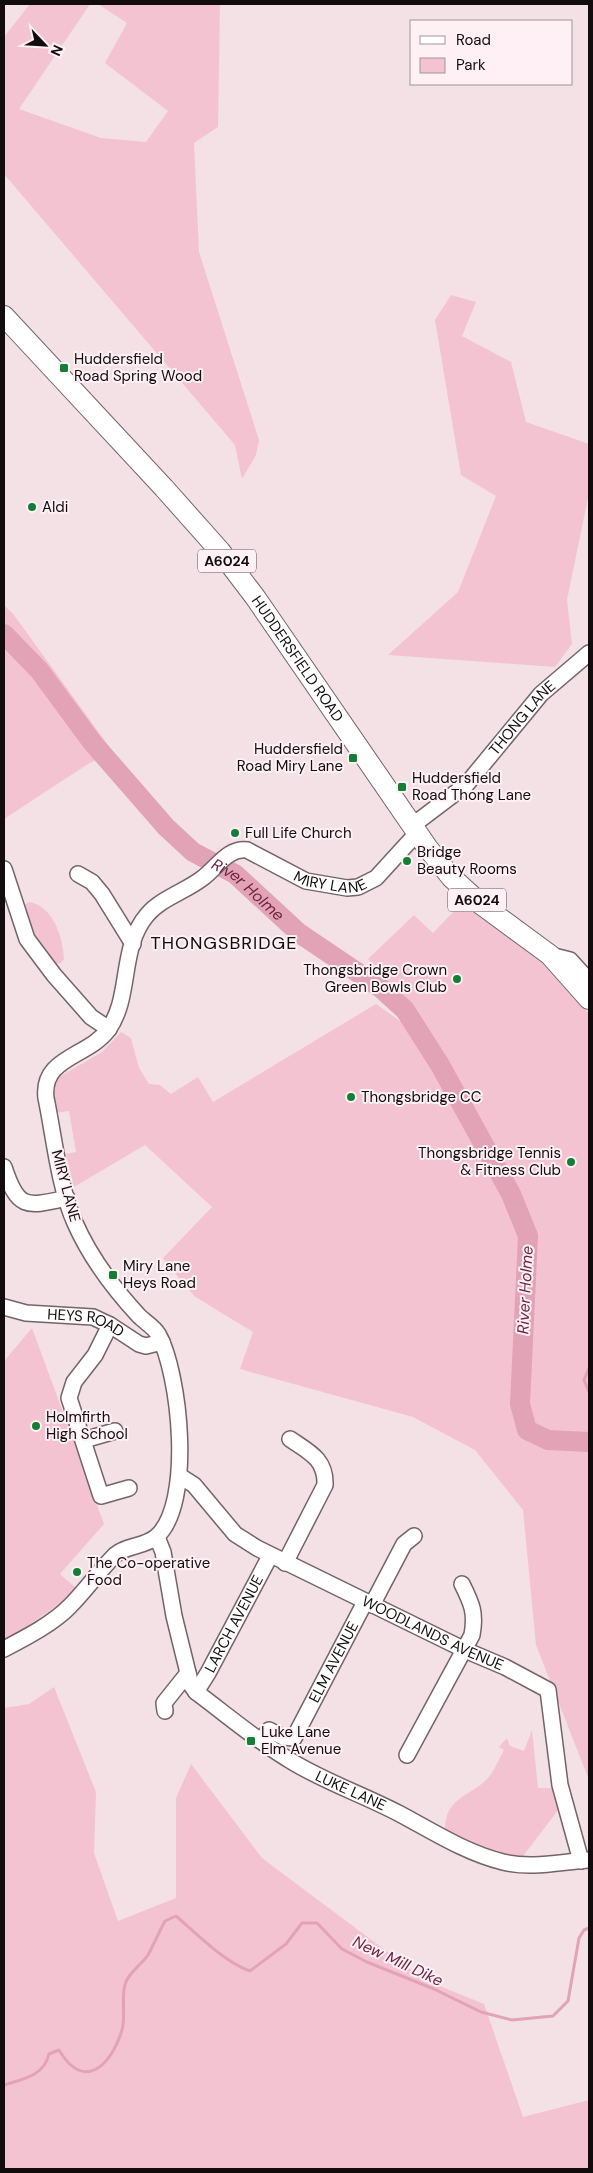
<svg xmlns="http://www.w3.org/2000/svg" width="593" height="2173" viewBox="0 0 593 2173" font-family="'DM Sans',sans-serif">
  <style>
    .green { fill: #f4c3d2 }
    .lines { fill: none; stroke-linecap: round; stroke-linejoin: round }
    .stream { stroke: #e2a3b7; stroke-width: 3 }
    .river { stroke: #e2a3b7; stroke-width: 20 }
    .minor-casing { stroke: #736468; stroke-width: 18 }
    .major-casing { stroke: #736468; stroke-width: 22 }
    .minor { stroke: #fff; stroke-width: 15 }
    .major { stroke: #fff; stroke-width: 20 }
    .poi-dot { fill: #127f35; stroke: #fef0f4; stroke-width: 2 }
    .labels { text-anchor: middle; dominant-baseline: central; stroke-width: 4; stroke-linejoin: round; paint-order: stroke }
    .shield { fill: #fef0f4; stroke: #595053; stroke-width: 1 }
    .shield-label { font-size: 14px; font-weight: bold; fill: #120c0e }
    .poi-label { font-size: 15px; fill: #120c0e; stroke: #fef0f4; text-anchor: start }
    .street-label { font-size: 15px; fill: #120c0e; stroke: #fef0f4 }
    .water-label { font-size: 16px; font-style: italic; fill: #6c2341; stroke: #fef0f4 }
    .quarter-label { font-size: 18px; letter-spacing: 1px; fill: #120c0e; stroke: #fef0f4 }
  </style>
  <rect width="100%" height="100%" fill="#f3e1e6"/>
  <!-- green -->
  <path class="green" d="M30,4h60l-71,105 82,29 45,4 22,-31 -63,-48 22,-40 -29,-19h122l-2,123 -24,16 5,109 60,188 -3,15 -14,24 -7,-34 -231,-271v-137z
    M451,295l25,7 -14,34 49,26 15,60 63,22v49l-22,107 5,44 -17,23 -167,-12 70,-63 38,-96 -35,-21 -26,-155z
    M4,605l10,10 99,137 -25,12 -84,55z
    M464,901l52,38 25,22 48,53v766l-53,-135 -13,-135 -48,-60 -62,-33 -173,-48 13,-37 -59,-36 -31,-38 49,-51 -67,-62 -71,42 -8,-33 10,-2 -7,-41 -13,2c-2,-13 -6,-26 3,-36l43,-25 19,-20 10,6 8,30 10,16 11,1 11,9 27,-17 15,25 163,-98 31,22 30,46 70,126 5,17 10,21 -2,-22 2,3 -6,-24 -102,-181 -46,-53 46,-44 19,18z
    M29,902c24,4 34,35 35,57l-3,4 -5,1 -3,-2 -19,-21 -12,-35z
    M32,1328l72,196 -44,50 18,16 -24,18 -50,33v-280z
    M54,1687l42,105 -2,61 24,68 58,-23v-100l15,-34 71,94 163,122 59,24 39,113 66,-17v69h-585v-461l25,-4z
    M532,1730l6,58h16l5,21 -39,51c-20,-2 -62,-17 -75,-32 1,-34 31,-32 46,-54 5,-7 9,-17 13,-24l-5,-3 8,-9 3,8 14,5z"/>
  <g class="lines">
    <!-- stream -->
    <path class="stream" d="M589,1368l-5,12 5,12
      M4,2085c19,-6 40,-9 45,-31l10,-4c25,42 52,16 63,-20 4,-14 -1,-31 3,-45 2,-11 17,-21 23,-30 6,-11 11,-23 17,-34l11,-5c21,18 48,46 74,55l36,-27 16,-21h15l25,26 25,13 67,27 47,23 31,8 41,-4 15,-15 11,-63 5,-8 5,-2"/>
    <!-- river -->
    <path class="river" id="s1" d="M4,634l35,36 53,72 74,85 27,25 42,22 64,59 83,56 23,21 35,55 71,129 17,42 -8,168 7,26 21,10 41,2"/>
    <!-- minor casing -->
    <g class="minor-casing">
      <g id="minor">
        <path id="s2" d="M413,825l53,-40 75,-91 48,-41"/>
        <path d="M4,869l23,70 27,36 37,42 18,12"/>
        <path d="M78,874l14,8 10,12 31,50"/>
        <path d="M550,955l20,5 19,21"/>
        <path d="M4,1167c14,43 22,40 63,31"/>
        <path id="s3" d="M4,1307l22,6 67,4 17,8 29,19 7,2 16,-4"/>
        <path d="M110,1325l-15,30 -21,27 -5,16 32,98 28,-8"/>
        <path d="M84,1440l31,-9"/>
        <path id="s4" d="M180,1476l14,9 41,49 22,14 208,102 40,17 43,23 12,95 21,76"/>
        <path id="s5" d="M157,1537l6,15 11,64 17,69 5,7c31,23 61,49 95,69 34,21 73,34 109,53 32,17 66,39 103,48 29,7 56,0 86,-2"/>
        <path d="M285,1563l40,-78c1,-26 -16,-33 -35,-46"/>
        <path d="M372,1605l32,-61 10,-8"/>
        <path id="s6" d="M4,1649c21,-11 50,-26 66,-43 16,-16 29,-35 45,-51 11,-10 29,-8 41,-18 38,-32 24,-164 2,-203 -4,-7 -13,-12 -19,-18 -25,-27 -49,-59 -64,-93 -16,-35 -21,-87 -29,-125 -5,-41 42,-41 62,-68 24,-33 11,-82 39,-115 14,-17 40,-24 57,-38 14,-11 24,-29 43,-27l59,31 41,7 11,-1 18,-9 42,-46"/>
        <path id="s7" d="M196,1692l12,-19 62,-117"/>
        <path d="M165,1711l-1,-8 24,-30"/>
        <path id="s8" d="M261,1741l8,-11 14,7 11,1 71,-136"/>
        <path d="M407,1755l65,-120c4,-22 0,-31 -10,-51"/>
      </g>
    </g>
    <!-- major casing -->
    <g class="major-casing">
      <g id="major">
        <path id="s9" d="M4,316l160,172 56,63 35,46 172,250 24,30 31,28 68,50 39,44"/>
      </g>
    </g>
    <!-- minor -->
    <use href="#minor" class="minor"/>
    <!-- major -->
    <use href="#major" class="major"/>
  </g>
  <!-- markers -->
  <g class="poi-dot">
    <rect x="59" y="363" width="10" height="10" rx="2.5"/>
    <circle cx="32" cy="507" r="5"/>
    <rect x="348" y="753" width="10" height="10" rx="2.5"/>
    <rect x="397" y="782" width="10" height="10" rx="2.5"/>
    <circle cx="235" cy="833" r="5"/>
    <circle cx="407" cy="861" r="5"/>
    <circle cx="457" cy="979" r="5"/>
    <circle cx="351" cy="1097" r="5"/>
    <circle cx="571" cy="1162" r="5"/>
    <rect x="108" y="1270" width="10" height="10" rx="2.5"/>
    <circle cx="36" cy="1426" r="5"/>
    <circle cx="77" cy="1572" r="5"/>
    <rect x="246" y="1736" width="10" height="10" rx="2.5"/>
  </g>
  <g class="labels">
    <!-- shield labels -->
    <g class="shield">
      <rect x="198" y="549.5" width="58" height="23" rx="4"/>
      <rect x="448" y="888.5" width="58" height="23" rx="4"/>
    </g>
    <g class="shield-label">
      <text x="227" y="561">A6024</text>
      <text x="477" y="900">A6024</text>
    </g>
    <!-- poi labels -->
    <g class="poi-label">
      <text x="74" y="359">Huddersfield<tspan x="74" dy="17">Road Spring Wood</tspan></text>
      <text x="42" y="507">Aldi</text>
      <text x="343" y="749" text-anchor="end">Huddersfield<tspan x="343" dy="17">Road Miry Lane</tspan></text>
      <text x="412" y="778">Huddersfield<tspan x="412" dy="17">Road Thong Lane</tspan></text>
      <text x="245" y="833">Full Life Church</text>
      <text x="417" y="852">Bridge<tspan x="417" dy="17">Beauty Rooms</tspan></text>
      <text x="447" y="970" text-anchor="end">Thongsbridge Crown<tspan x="447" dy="17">Green Bowls Club</tspan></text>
      <text x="361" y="1097">Thongsbridge CC</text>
      <text x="561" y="1153" text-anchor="end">Thongsbridge Tennis<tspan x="561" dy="17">&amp; Fitness Club</tspan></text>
      <text x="123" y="1266">Miry Lane<tspan x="123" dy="17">Heys Road</tspan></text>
      <text x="46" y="1417">Holmfirth<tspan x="46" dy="17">High School</tspan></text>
      <text x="87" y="1563">The Co-operative<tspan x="87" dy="17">Food</tspan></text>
      <text x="261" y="1732">Luke Lane<tspan x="261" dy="17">Elm Avenue</tspan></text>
    </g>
    <!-- street labels -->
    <g class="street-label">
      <text stroke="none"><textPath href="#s9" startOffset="452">HUDDERSFIELD ROAD</textPath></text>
      <text stroke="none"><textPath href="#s2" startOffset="154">THONG LANE</textPath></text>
      <text stroke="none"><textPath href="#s6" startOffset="1105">MIRY LANE</textPath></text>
      <text transform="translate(66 1186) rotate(75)">MIRY LANE</text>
      <text stroke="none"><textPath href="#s3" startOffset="84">HEYS ROAD</textPath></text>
      <text stroke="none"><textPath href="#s7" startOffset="78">LARCH AVENUE</textPath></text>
      <text stroke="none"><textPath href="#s4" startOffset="302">WOODLANDS AVENUE</textPath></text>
      <text stroke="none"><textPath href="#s8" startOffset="126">ELM AVENUE</textPath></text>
      <text stroke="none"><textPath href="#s5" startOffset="345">LUKE LANE</textPath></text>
    </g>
    <!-- water labels -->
    <g class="water-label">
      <text stroke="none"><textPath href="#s1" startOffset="356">River Holme</textPath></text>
      <text transform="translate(525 1290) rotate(-87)">River Holme</text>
      <text transform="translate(398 1961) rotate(25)">New Mill Dike</text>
    </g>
    <!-- quarter labels -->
    <g class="quarter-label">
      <text x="224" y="943">THONGSBRIDGE</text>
    </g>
  </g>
  <!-- border -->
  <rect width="593" height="2173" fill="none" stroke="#120c0e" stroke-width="10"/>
  <!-- legend -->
  <rect x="410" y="20" width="162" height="65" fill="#fef0f4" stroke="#a09598"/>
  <rect x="420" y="36" width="25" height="8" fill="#ffffff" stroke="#a09598"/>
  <text x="456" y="45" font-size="15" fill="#120c0e">Road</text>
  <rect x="420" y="58" width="25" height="15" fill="#f4c3d2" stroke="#a09598"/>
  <text x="456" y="70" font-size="15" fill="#120c0e">Park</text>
  <!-- north arrow -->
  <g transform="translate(45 45) rotate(115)" stroke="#fef0f4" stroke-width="4" paint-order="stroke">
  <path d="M0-4L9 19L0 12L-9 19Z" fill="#120c0e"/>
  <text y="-8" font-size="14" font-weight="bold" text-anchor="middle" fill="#120c0e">N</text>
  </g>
</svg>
